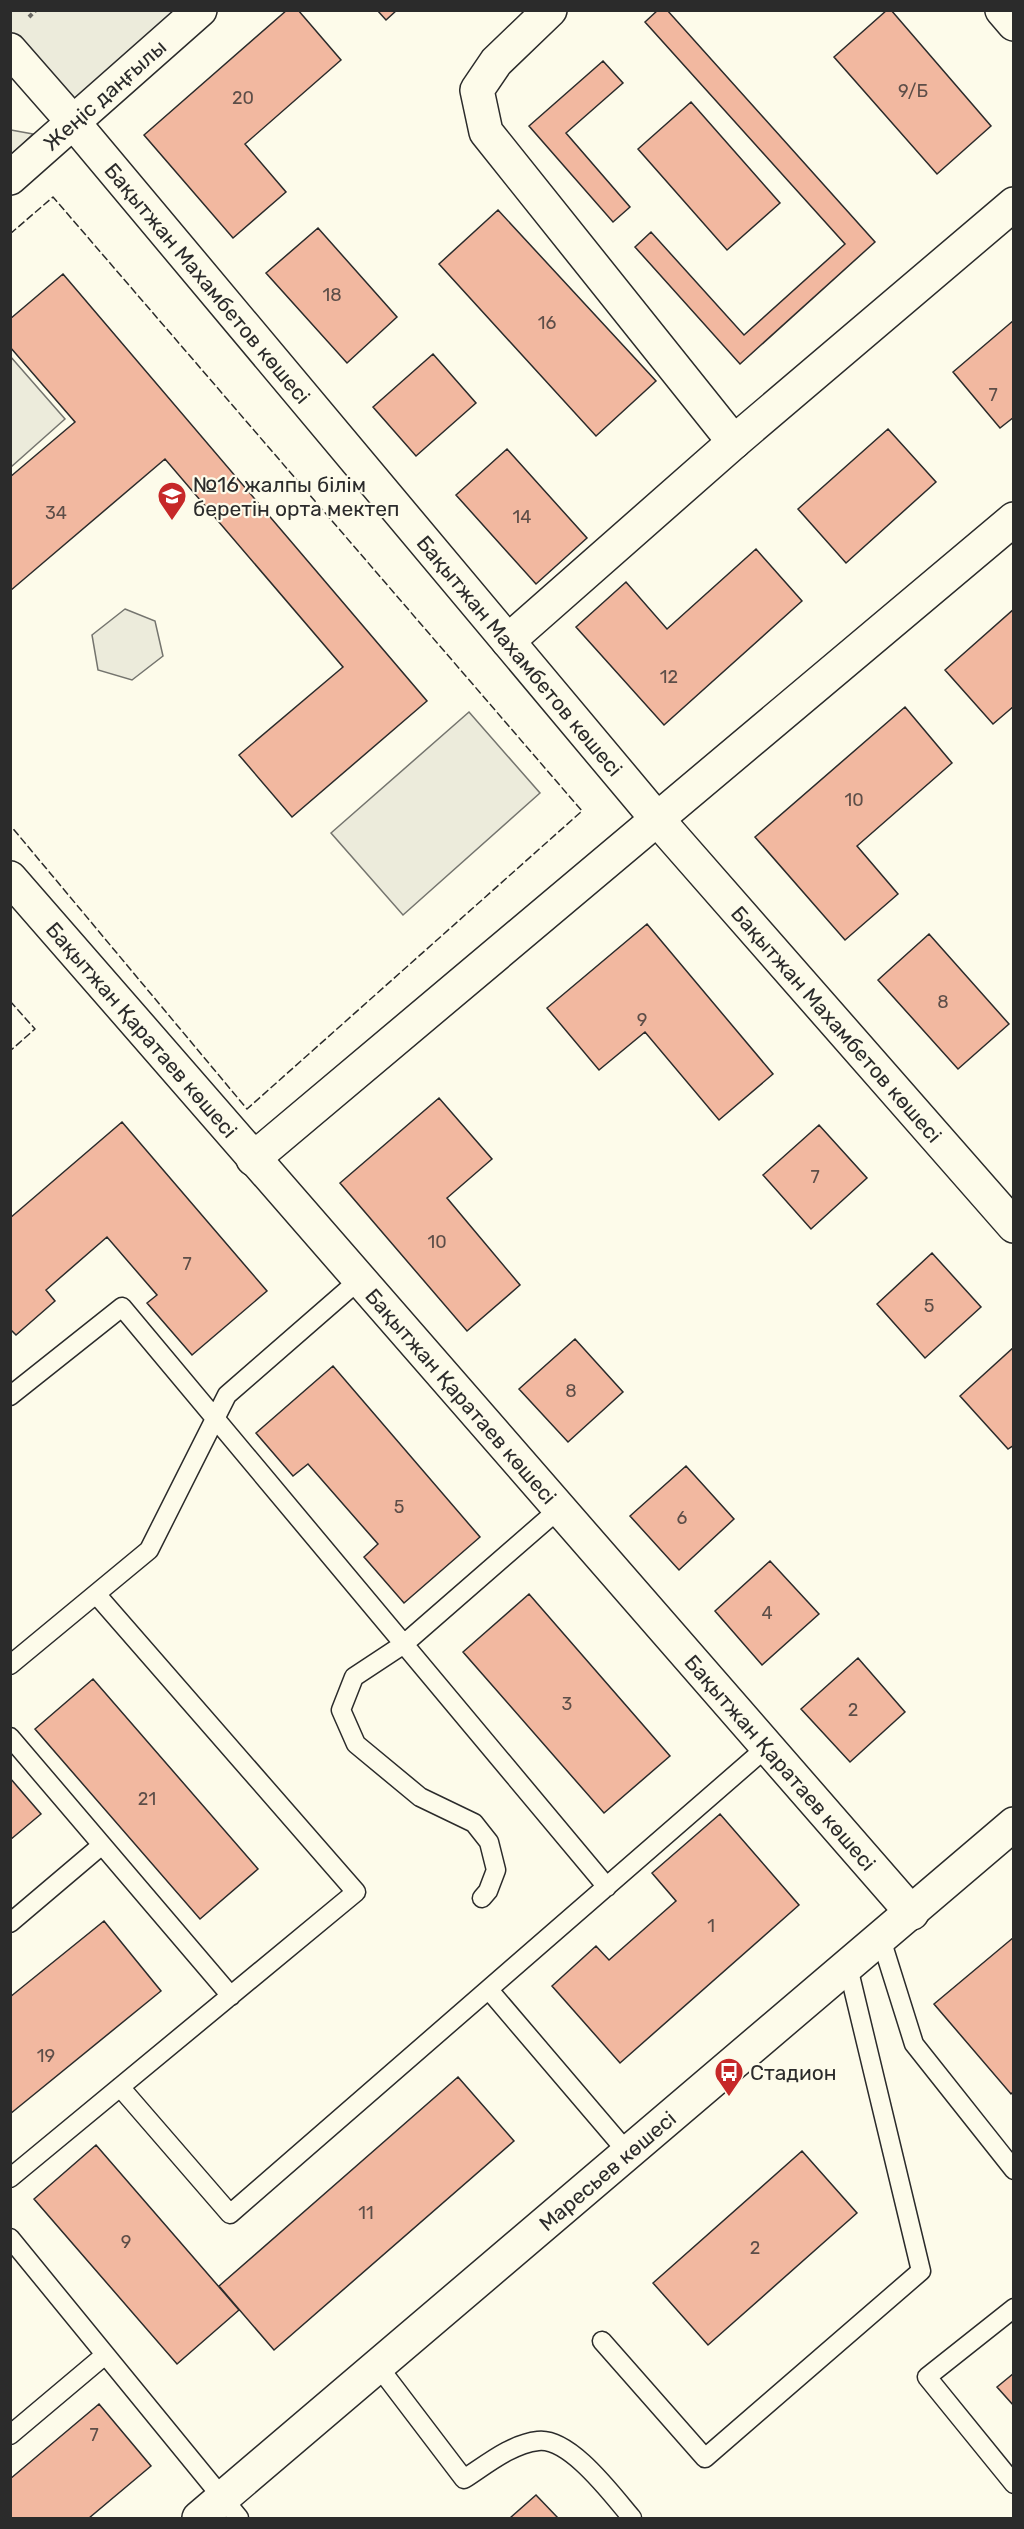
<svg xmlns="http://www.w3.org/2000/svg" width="1024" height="2529" viewBox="0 0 1024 2529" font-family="Rubik,sans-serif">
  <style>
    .green { fill: #ecebdb; stroke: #74746e; stroke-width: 1.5 }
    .building { fill: #f2b8a0; stroke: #2b2b2b; stroke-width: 1.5 }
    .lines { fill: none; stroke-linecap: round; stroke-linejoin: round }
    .lane-casing { stroke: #2b2b2b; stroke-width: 21 }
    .street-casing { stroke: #2b2b2b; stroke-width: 36 }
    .secondary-casing { stroke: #2b2b2b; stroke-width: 36 }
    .path { stroke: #6a6964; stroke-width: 4; stroke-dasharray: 4.5 3; stroke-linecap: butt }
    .lane { stroke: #fdfbea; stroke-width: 18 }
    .street { stroke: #fdfbea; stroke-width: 33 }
    .secondary { stroke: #fdfbea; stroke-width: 33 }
    .fence { stroke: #2b2b2b; stroke-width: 1.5; stroke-dasharray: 8 3; stroke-linecap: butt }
    .labels { text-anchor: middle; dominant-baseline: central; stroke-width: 4.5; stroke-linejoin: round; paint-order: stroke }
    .number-label { font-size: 18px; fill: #5d4e48 }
    .street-label { font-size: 21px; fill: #2b2b2b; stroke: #fdfbea }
    .poi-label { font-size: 21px; fill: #2b2b2b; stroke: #fdfbea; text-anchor: start }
  </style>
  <rect width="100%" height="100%" fill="#fdfbea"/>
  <!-- green -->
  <path class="green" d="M10,11h172l-107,95 -64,-73z
    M11,130l22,4 -22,21h-1z
    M10,356l55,63 -54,48h-1z
    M125,609l30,12 8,35 -31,24 -34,-10 -6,-35z
    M469,712l71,81 -137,122 -72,-82z"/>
  <!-- building -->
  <path class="building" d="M287,10h11l43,50 -96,84 41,48 -53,46 -89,-103z
    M377,10h20l-11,10z
    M658,10h9l208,232 -135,122 -105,-117 16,-15 93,103 101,-91 -200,-222z
    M887,10h4l100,116 -54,48 -103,-117z
    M603,61l20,22 -57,50 64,74 -17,15 -84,-96z
    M691,102l89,101 -53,47 -89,-101z
    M498,210l158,171 -60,55 -157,-172z
    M318,228l79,89 -50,46 -81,-90z
    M63,274l364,427 -135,116 -53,-62 104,-88 -178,-208 -155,132v-114l65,-55 -65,-75v-28z
    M1014,320v97l-14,11 -47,-56z
    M433,354l43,49 -60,53 -43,-49z
    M888,429l48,53 -90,81 -48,-54z
    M507,449l80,89 -51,46 -80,-89z
    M756,549l46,52 -138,124 -88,-98 50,-45 41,47z
    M1014,609v97l-21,18 -48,-54z
    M905,707l47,56 -95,83 41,48 -53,46 -90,-103z
    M647,924l126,150 -54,46 -74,-88 -46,38 -52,-62z
    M929,934l80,90 -51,45 -80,-89z
    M439,1098l53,61 -45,39 73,87 -53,46 -127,-148z
    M122,1122l145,169 -75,64 -45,-52 10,-8 -50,-58 -61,53 9,11 -39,34 -6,-6v-111z
    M819,1125l48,53 -56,51 -48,-54z
    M932,1253l49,54 -56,51 -48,-54z
    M575,1339l48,53 -55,50 -49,-53z
    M1014,1347v98l-6,4 -48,-53z
    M333,1366l147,171 -76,66 -40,-46 14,-13 -70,-80 -15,12 -37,-43z
    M686,1466l48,53 -55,51 -49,-54z
    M770,1561l49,53 -57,51 -47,-54z
    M529,1594l141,162 -66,57 -141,-161z
    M858,1658l47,54 -55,50 -49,-53z
    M93,1679l165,190 -58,50 -165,-190z
    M10,1778l31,36 -31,26z
    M720,1814l79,91 -179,158 -68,-77 44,-40 13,14 67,-59 -24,-28z
    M104,1921l57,70 -151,123v-117z
    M1014,1937v154l-3,3 -77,-90z
    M458,2077l56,64 -240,209 -55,-64z
    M96,2145l143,165 -62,54 -143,-165z
    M802,2151l55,62 -149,132 -55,-62z
    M1014,2373v33l-17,-19z
    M99,2404l52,62 -62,52h-79v-39z
    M536,2495l22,23h-48z"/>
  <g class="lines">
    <!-- lane casing -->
    <g class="lane-casing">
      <path id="lane" d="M10,1396l112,-89 485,580
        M10,1665l139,-115 78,-155 132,-115
        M10,1737l221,259
        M482,1898l6,-7 8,-21 -7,-28 -15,-19 -54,-26 -64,-53 -15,-34 13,-33 50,-33 155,-135
        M10,1923l92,-78
        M881,1939l33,105 100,126
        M489,1990l139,163
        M120,2087l110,127 537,-467
        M10,2178l346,-286 -260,-298
        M10,2238l229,280
        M1014,2308l-87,69 87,107
        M602,2341l103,117 216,-187 -73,-304
        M378,2366l86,113c22,-14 47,-35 74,-38 32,-4 75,55 94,77
        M10,2435l95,-80"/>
    </g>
    <!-- street casing -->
    <g class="street-casing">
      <g id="street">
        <path d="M550,10l-54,52 -19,28 9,42 248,310"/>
        <path id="s1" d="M73,122l584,697 357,407"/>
        <path d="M508,641l226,-199 280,-238"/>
        <path id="s2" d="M10,878l902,1035"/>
        <path d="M253,1159l761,-640"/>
      </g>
    </g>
    <!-- secondary casing -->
    <g class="secondary-casing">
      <g id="secondary">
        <path d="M1002,10l12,14"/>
        <path d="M10,50l63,72"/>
        <path id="s3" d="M10,178l190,-168"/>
        <path id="s4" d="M199,2518l815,-694"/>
      </g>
    </g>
    <!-- path -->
    <path class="path" d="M29,17l7,-7"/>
    <!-- lane -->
    <use href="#lane" class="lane"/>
    <!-- street -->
    <use href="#street" class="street"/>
    <!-- secondary -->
    <use href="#secondary" class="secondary"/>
    <!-- fence -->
    <path class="fence" d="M10,234l43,-37 529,614 -335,298 -237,-284
      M10,1001l25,28 -25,22"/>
  </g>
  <!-- icons -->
  <defs>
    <g id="school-pin" transform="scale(1.5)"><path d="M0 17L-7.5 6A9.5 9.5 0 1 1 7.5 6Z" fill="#c62828" stroke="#fdfbea"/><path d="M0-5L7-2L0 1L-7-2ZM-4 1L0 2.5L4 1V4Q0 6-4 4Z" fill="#fff"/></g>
    <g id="bus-pin" transform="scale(1.5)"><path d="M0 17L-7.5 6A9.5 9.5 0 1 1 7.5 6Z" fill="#c62828" stroke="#fdfbea"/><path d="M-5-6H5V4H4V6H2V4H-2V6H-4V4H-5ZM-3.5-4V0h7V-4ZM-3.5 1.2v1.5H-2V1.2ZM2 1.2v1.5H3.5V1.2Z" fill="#fff"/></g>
  </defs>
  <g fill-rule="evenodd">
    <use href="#school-pin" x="172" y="496"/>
    <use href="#bus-pin" x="729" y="2072"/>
  </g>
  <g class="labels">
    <!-- number labels -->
    <g class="number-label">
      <text x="913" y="91">9/Б</text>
      <text x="243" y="98">20</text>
      <text x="332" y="295">18</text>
      <text x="547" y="323">16</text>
      <text x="993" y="395">7</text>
      <text x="56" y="513">34</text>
      <text x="522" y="517">14</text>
      <text x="669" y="677">12</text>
      <text x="854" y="800">10</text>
      <text x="943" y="1002">8</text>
      <text x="642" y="1020">9</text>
      <text x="815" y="1177">7</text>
      <text x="437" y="1242">10</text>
      <text x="187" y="1264">7</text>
      <text x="929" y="1306">5</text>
      <text x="571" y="1391">8</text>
      <text x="399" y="1507">5</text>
      <text x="682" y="1518">6</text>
      <text x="767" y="1613">4</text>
      <text x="567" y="1704">3</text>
      <text x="853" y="1710">2</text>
      <text x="147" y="1799">21</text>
      <text x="711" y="1926">1</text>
      <text x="46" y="2056">19</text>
      <text x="366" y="2213">11</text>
      <text x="126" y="2242">9</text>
      <text x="755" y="2248">2</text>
      <text x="94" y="2435">7</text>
    </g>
    <!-- street labels -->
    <g class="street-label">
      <text stroke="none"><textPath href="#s3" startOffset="126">Жеңіс даңғылы</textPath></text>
      <text stroke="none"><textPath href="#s1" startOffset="210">Бақытжан Махамбетов көшесі</textPath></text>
      <text stroke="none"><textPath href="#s1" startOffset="696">Бақытжан Махамбетов көшесі</textPath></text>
      <text stroke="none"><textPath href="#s1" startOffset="1182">Бақытжан Махамбетов көшесі</textPath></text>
      <text stroke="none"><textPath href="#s2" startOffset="201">Бақытжан Қаратаев көшесі</textPath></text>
      <text stroke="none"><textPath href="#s2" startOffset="687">Бақытжан Қаратаев көшесі</textPath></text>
      <text stroke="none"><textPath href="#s2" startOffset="1173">Бақытжан Қаратаев көшесі</textPath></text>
      <text stroke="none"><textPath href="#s4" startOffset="536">Маресьев көшесі</textPath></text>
    </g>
    <!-- poi labels -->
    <g class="poi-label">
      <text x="193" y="484">№16 жалпы білім<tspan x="193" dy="24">беретін орта мектеп</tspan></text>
      <text x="750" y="2072">Стадион</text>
    </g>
  </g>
  <!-- border -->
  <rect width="1024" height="2529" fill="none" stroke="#2b2b2b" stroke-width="24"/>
</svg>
